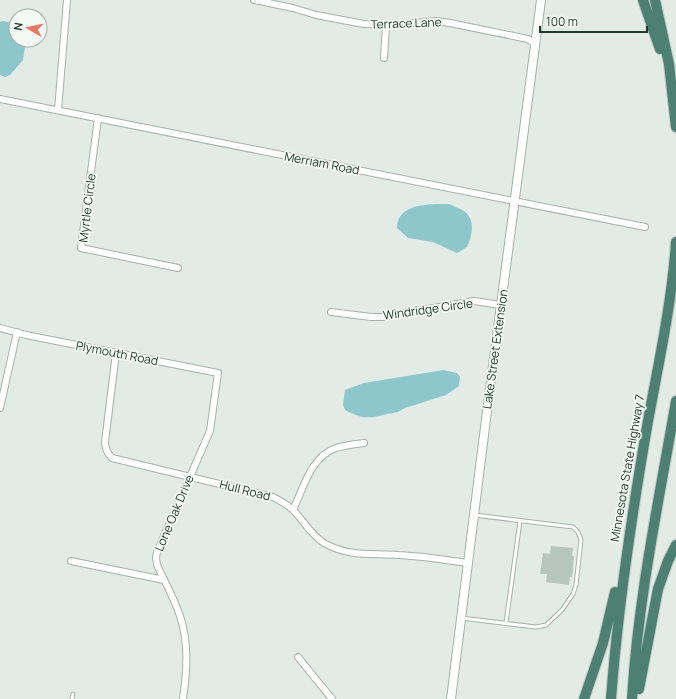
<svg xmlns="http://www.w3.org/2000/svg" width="676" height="699" viewBox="0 0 676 699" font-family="Manrope,sans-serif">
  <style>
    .water { fill: #8dc7cc }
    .building { fill: #b7c5bf }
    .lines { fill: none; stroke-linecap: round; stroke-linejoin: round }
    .service-casing { stroke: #a5b2ac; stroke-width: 5 }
    .minor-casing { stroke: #a5b2ac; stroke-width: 8 }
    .tertiary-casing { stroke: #a5b2ac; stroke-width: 10 }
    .trunk-casing { stroke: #c1c8c6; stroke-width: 12 }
    .service { stroke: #fff; stroke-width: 3 }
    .minor { stroke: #fff; stroke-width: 6 }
    .tertiary { stroke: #fff; stroke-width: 8 }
    .trunk { stroke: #4d8071; stroke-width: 10 }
    .labels { text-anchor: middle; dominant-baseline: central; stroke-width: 3.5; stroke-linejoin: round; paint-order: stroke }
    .street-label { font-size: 12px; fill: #233a32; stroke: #f2f8f4 }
  </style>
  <rect width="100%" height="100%" fill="#e2ebe6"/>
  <!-- water -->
  <path class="water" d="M3,21l13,3v16h10l-3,20 -13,15 -5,2 -5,-2v-53z
    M449,204c4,2 10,4 15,7 12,9 8,25 3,36l-10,6 -24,-11 -25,-4 -11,-10c0,-25 33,-24 52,-24z
    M443,370l14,3 3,4 -1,9 -13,9 -41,13c-6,4 -11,5 -18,6 -19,5 -25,5 -42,-4l-2,-5 2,-15 19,-7z"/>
  <!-- building -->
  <path class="building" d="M551,546l22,2 -1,8h2l-2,21h-2l-1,8 -23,-3 1,-8h-7l3,-21 7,1z"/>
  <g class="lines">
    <!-- service casing -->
    <g class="service-casing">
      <path id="service" d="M461,618l75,9 10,-2 16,-15 11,-16 3,-9 5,-45 -3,-8 -5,-5 -99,-12
        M506,623l14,-102
        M72,699l1,-5"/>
    </g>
    <!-- minor casing -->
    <g class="minor-casing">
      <path id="minor" d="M254,0l39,8 23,7 48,9 29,1 43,-4 14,2 78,16 7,5
        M384,58l2,-33
        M0,99l645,128
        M58,110l9,-110
        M98,118l-17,130 97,20
        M331,312l40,5h11l92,-16 27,4
        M0,328l26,7 192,38 -8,58 -53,121 -1,6 1,7c8,17 17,33 23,51 9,27 7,55 3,83
        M116,353l-11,89c0,7 2,11 7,16l161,39c7,4 14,7 20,13 11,11 18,25 31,33 25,14 47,10 74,12 24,1 47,5 70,8
        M0,408l17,-76
        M293,510c10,-21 18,-54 43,-62 9,-3 19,-4 28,-5
        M71,561l93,19
        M298,657l34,42"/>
    </g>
    <!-- tertiary casing -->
    <g class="tertiary-casing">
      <path id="tertiary" d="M451,699l35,-280 55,-419"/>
    </g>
    <!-- trunk casing -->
    <g class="trunk-casing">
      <path id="trunk" d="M643,0l17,49
        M655,0l14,64 7,63
        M639,689l19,-100 10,-28 8,-16
        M584,699l19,-56 12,-51
        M611,699c7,-94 21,-186 37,-278 11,-60 24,-119 28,-179
        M632,699c6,-101 27,-199 44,-298"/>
    </g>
    <!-- service -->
    <use href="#service" class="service"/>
    <!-- minor -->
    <use href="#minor" class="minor"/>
    <!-- tertiary -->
    <use href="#tertiary" class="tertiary"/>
    <!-- trunk -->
    <use href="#trunk" class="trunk"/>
  </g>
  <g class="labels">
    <!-- street labels -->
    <g class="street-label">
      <text transform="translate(406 23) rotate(-2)">Terrace Lane</text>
      <text transform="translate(322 163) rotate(11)">Merriam Road</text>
      <text transform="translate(87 208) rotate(-83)">Myrtle Circle</text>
      <text transform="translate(428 309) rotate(-8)">Windridge Circle</text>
      <text transform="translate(495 349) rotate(-82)">Lake Street Extension</text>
      <text transform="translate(117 353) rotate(11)">Plymouth Road</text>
      <text transform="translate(627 468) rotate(-80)">Minnesota State Highway 7</text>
      <text transform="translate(245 490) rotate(14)">Hull Road</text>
      <text transform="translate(174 513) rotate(-67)">Lone Oak Drive</text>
    </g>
  </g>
  <!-- north arrow -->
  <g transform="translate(28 28) rotate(279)"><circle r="19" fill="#f2f8f4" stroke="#9faca6"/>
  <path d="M0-3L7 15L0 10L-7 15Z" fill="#e87963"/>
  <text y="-6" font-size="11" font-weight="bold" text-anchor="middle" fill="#233a32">N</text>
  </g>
  <!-- scale -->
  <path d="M540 26v6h107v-6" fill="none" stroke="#233a32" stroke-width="2"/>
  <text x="546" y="26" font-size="12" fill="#233a32" stroke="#f2f8f4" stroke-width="3" paint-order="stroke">100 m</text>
</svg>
